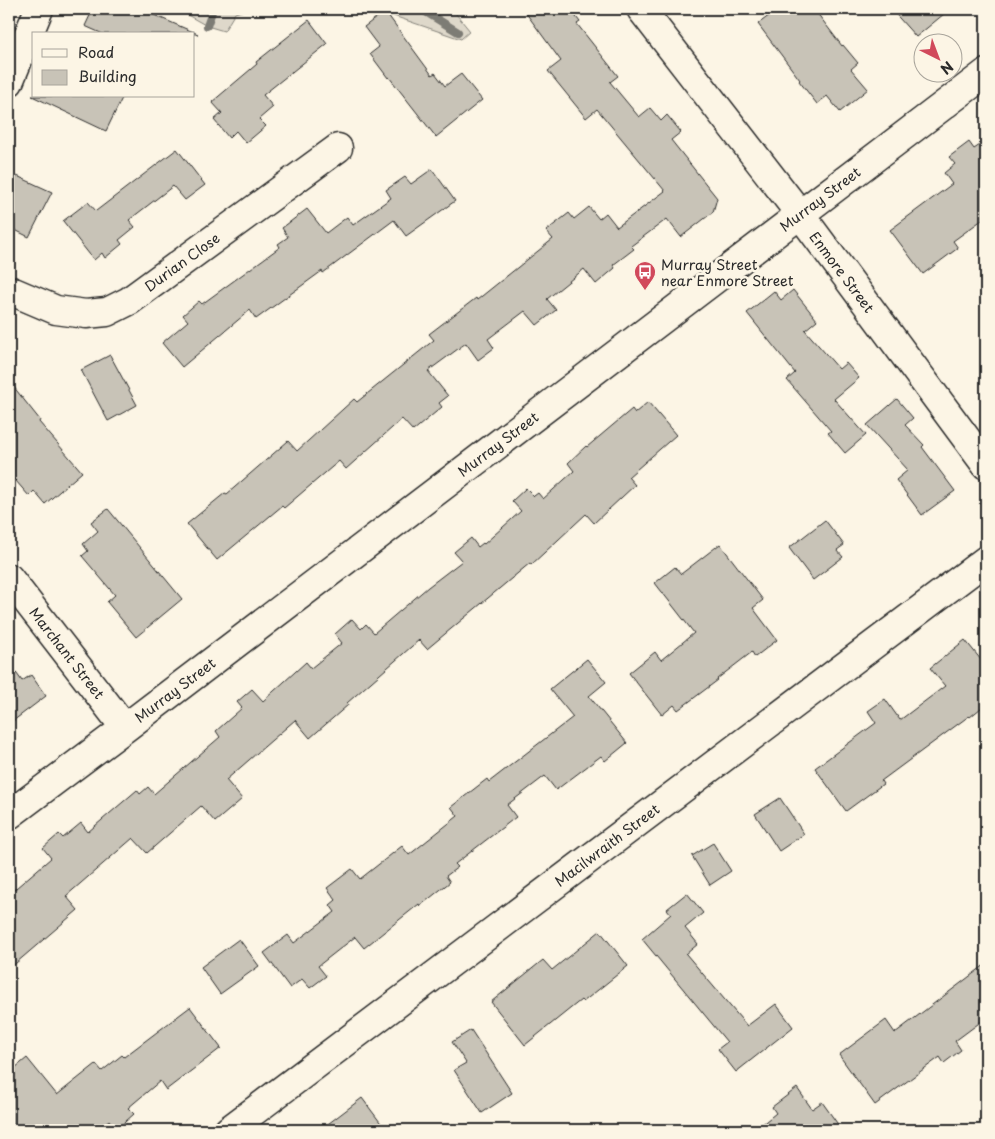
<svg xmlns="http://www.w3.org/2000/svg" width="995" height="1139" viewBox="0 0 995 1139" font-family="'Playpen Sans',sans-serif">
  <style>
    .green { fill: #ded8ca; stroke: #84827a }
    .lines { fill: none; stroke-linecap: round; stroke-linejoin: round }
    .stream { stroke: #7d7b74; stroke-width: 8 }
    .building { fill: #c8c3b7; stroke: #2b2b2b }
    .minor-casing { stroke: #2b2b2b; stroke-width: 31 }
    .minor { stroke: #fcf5e5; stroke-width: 28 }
    .labels { text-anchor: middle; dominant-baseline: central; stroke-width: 5; stroke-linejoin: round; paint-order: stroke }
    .street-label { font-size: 14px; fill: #2b2b2b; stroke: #fcf5e5 }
    .poi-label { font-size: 14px; fill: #2b2b2b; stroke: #fcf5e5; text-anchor: start }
  </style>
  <rect width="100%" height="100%" fill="#fcf5e5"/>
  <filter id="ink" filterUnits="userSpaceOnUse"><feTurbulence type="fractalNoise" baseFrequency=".02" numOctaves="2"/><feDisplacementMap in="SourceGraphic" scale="10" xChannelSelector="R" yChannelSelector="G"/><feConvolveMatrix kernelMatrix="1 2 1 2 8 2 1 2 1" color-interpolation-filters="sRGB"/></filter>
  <g filter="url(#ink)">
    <!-- green -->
    <path class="green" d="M184,9h64l-13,4 -11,18 -17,-5 -25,-14z
      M373,9h79l18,22 -9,8z"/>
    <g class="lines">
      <!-- stream -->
      <path class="stream" d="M421,9l37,23
        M207,26l6,-17"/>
    </g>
    <!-- building -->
    <path class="building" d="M93,9h47l58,25h-95l-18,-8z
      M523,9h47l10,13 -3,2 41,52 -8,6 29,35 11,-9 11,13 6,-6 14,17 -10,8 46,58 -4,14 -32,25 -14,-18 -36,27 3,3 -21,16 2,3 -19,16 -12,-15 -37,30 9,11 -19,15 -12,-14 -37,28 6,9 -16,12 -12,-17 -38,28 20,25 -9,7 3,4 -29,24 -11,-12 -56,50 -7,-8 -55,47 -2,-2 -65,54 -30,-36 38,-31 2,1 61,-53 9,10 57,-52 3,3 77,-62 -5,-6 47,-36 1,2 76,-61 -7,-8 23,-18 5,6 15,-12 10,12 7,-6 11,14 48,-36 -68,-82 -11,9 -38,-47 13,-10z
      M778,9h36l28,37 1,-1 15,18 -7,6 17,20 -28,23 -13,-16 -10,8 -18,-23 1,-1 -42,-56z
      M891,9h59l-34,28z
      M385,11l47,64 3,-2 10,13 16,-12 21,26 -46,37 -47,-60 -1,1 -18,-24 9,-7 -15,-20z
      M309,20l18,24 -64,51 10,12 -14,12 7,7 -20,17 -10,-12 -7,7 -15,-18 8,-7 -10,-11 45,-38 -1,-2z
      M32,96h91l-17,35z
      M986,141v76l-33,24 5,7 -35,26 -33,-44 62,-46 -8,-11 11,-9 -6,-7 20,-15 5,7z
      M177,149l28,36 -20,15 -12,-14 -44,34 6,7 -16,13 3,4 -17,14 -3,-5 -8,7 -31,-39 25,-19 8,9z
      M432,169l23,32 -49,35 -12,-16 -71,53 -1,-2 -66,48 -6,-9 -68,57 -20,-24 26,-22 -5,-6 16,-14 3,3 78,-57 -2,-3 10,-7 -6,-9 25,-19 19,24 21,-16 6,8 38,-27 -5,-8 19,-13 6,7z
      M17,176l35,16 -23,45 -20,-10v-34z
      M793,290l24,30 -12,10 34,39 7,-6 13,15 -25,21 32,36 -21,18 -17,-20 3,-2 -44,-51 8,-7 -48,-60 27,-22 7,9z
      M110,355l27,50 -29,16 -27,-51z
      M9,381l31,39 -1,2 43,50 -37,32 -11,-13 -5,5 -20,-23z
      M897,399l16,19 -8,7 19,20 -2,2 33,44 -33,24 -26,-35 12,-10 -41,-45z
      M648,402l28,33 -48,42 7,8 -41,38 -8,-9 -55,51 -1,-2 -103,86 -8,-9 -72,63 1,2 -38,33 -15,-18 -69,60 16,19 -27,23 -14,-16 -54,47 -14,-15 -67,58 12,14 -69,59v-75l42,-36 -8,-10 16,-14 4,4 18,-15 7,9 49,-42 3,4 8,-7 6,7 66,-57 -4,-6 26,-23 -5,-6 15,-13 11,12 43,-39 5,6 31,-25 -7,-9 17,-15 9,10 5,-5 8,9 54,-46 34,-26 -8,-9 17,-14 7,9 5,-4 1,1 37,-33 -9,-10 14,-13 8,8 4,-3 5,6 31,-28 -6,-8 18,-17 1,1 45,-38 3,4z
      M108,509l74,90 -46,38 -29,-35 8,-7 -33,-39 6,-5 -5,-7 15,-13 -7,-9z
      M825,520l19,25 -7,5 6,7 -30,23 -24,-32z
      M720,544l43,56 -10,8 24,32 -22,17 -3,-5 -35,27 1,1 -40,30 -4,-5 -12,10 -33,-42 26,-21 6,8 33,-27 -39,-50 20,-16 6,7z
      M965,640l21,26v38l-16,13 -1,-1 -88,65 2,3 -37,27 -31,-43 61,-45 -8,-12 17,-12 15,21 45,-34 -15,-18z
      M587,659l19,23 -17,14 38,47 -22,18 -4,-5 -45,34 -11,-14 -38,29 9,12 -61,47 3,3 -12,9 4,6 -30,24 -1,-2 -55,44 -9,-11 -37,29 8,10 -16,12 -8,-9 -12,9 -26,-35 24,-18 6,8 41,-31 -5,-7 6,-5 -9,-12 25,-19 8,10 42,-33 7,9 49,-39 -7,-9 36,-28 2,3 84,-65 -23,-28z
      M9,663l13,18 9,-6 15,21 -37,28z
      M780,798l24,36 -25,17 -24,-37z
      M713,843l18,28 -21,14 -18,-29z
      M687,893l16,20 -18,15 13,16 -12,10 61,72 29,-22 17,23 -57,45 -18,-23 9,-7 -85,-103 29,-25 -4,-5z
      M600,931l28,35 -45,36 -2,-2 -56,45 -34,-43 52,-42 9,10z
      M239,939l20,27 -39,28 -19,-27z
      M986,964v54l-31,23 6,9 -17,13 -4,-6 -65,48 -36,-50 47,-35 9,13z
      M190,1007l31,41 -55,42 -6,-9 -32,27 6,6 -17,15 -8,-9 -12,10h-88v-57l18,-15 30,37 39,-31 6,7 20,-16 2,2z
      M471,1030l41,63 -30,20 -28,-43 12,-7 -14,-21z
      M797,1088l15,21 10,-7 20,28h-87l21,-17 -4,-6z
      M362,1098l24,32h-66z"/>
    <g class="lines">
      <!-- minor casing -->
      <g class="minor-casing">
        <path id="minor" d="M641,9l159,205 186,251
          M9,82l30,-73
          M9,290l47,20 30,4 21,-2 22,-11 209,-153
          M9,578l116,150
          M9,815l116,-87 861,-655
          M229,1130l757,-570"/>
      </g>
      <!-- minor -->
      <use href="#minor" class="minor"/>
    </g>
  </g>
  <!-- icons -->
  <defs>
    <g id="bus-pin" transform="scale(1.125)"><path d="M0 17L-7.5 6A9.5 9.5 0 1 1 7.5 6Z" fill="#d1495b" stroke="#fcf5e5"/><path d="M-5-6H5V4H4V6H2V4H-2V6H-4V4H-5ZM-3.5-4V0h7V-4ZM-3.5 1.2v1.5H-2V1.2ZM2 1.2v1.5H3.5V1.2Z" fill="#fff"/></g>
  </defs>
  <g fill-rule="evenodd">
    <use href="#bus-pin" x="645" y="272"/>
  </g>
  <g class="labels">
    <!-- street labels -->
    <g class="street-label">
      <text transform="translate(820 199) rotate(-37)">Murray Street</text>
      <text transform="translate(182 262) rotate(-36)">Durian Close</text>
      <text transform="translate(842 272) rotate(53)">Enmore Street</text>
      <text transform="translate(498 444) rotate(-37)">Murray Street</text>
      <text transform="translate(67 653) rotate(52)">Marchant Street</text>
      <text transform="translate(175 690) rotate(-37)">Murray Street</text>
      <text transform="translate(607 845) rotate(-37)">Macilwraith Street</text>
    </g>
    <!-- poi labels -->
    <g class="poi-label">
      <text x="661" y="264">Murray Street<tspan x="661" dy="16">near Enmore Street</tspan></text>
    </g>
  </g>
  <!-- margin -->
  <rect width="995" height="1139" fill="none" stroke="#fcf5e5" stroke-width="30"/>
  <rect x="15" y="15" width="965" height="1109" fill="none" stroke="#2b2b2b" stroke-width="2" filter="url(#ink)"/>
  <!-- legend -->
  <rect x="32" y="32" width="162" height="65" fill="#fcf5e5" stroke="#a8a49b"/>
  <rect x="42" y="49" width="25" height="8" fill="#fcf5e5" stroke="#a8a49b"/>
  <text x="78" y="58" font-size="15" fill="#2b2b2b">Road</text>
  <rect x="42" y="70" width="25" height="15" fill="#c8c3b7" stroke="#a8a49b"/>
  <text x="78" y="82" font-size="15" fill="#2b2b2b">Building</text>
  <!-- north arrow -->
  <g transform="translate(938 58) rotate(138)"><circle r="24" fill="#fcf5e5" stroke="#a8a49b"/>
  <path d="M0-4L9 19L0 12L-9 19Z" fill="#d1495b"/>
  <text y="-8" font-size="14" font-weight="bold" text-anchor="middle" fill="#2b2b2b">N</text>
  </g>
</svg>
